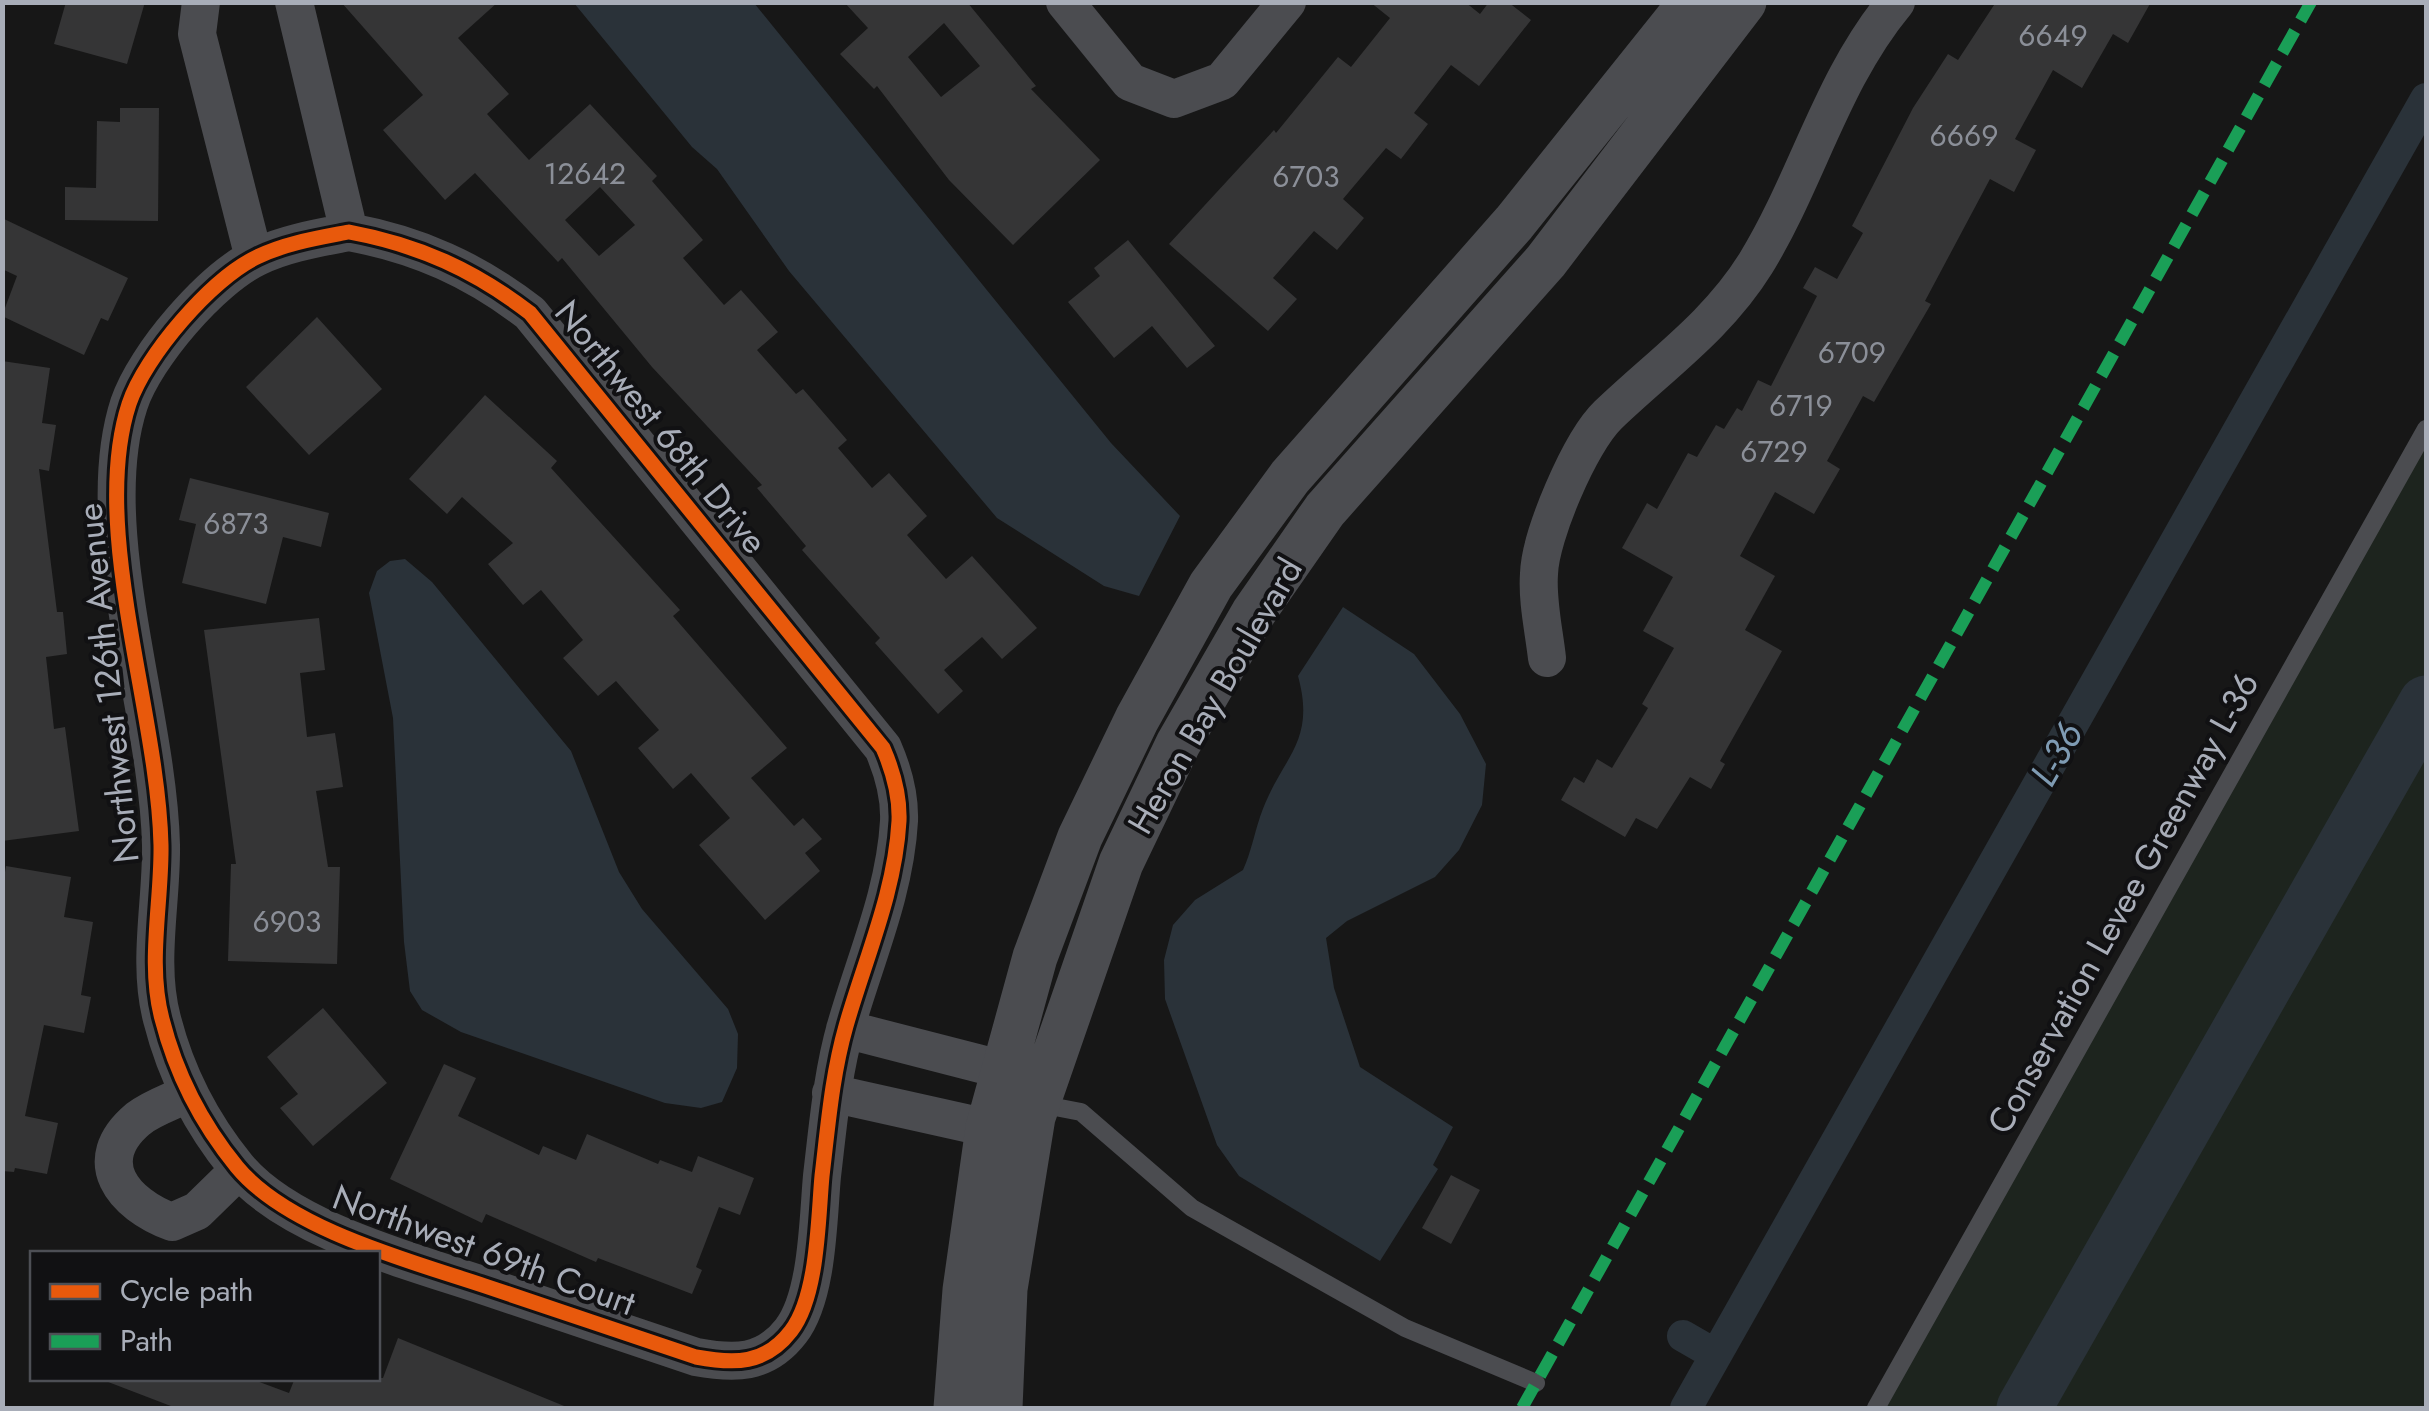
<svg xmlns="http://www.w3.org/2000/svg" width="2429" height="1411" viewBox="0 0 2429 1411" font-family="Jost,sans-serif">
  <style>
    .green { fill: #1d241e }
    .water { fill: #2a3239 }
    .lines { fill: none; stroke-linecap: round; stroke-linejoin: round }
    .canal { stroke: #2a3239; stroke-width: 32 }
    .river { stroke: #2a3239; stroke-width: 55 }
    .building { fill: #353536; fill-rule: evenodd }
    .service { stroke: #4b4c50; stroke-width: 18 }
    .minor { stroke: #4b4c50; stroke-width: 38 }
    .tertiary { stroke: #4b4c50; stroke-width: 45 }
    .quiet { stroke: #1a9f57; stroke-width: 12; stroke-dasharray: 25 12; stroke-linecap: butt }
    .cycleway-casing { stroke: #111113; stroke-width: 21 }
    .cycleway { stroke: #e8590c; stroke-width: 15 }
    .labels { text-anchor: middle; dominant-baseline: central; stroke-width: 8; stroke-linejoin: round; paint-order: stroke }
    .number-label { font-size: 30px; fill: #8b8f98 }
    .street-label { font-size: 35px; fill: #a8adb8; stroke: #111113 }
    .water-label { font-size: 38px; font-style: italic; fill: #7f9bb3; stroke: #111113 }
  </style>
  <rect width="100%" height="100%" fill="#171717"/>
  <!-- green -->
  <path class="green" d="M2426,429v979h-550z"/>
  <!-- water -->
  <path class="water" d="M574,3h180l357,440 69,73 -41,80 -35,-10 -107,-68 -208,-247 -72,-102 -25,-22z
    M405,559l27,23 139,169 48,121 23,37 86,100 10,25 -1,34 -15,34 -21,6 -36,-5 -204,-71 -39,-22 -12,-19 -6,-49 -11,-224 -24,-125 8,-22 13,-10z
    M1343,607l71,47 46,60 26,50 -4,41 -23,45 -24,27 -88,44 -21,17 8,50 26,79 93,60 -20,38 5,4 -58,92 -141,-85 -22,-31 -52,-146 -1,-39 9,-35 22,-25 48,-30c8,-18 11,-35 17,-53 20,-60 57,-72 38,-141z"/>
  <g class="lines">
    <!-- canal -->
    <path class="canal" d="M1683,1336l33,19
      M1686,1408l740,-1309"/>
    <!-- river -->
    <path class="river" d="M2024,1408l402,-705"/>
  </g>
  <!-- building -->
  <path class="building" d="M66,2h79l-18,62 -73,-20z
    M341,2h157l-40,36 51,56 -22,20 42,46 61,-56 67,72 -5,5 51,59 -20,18 41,47 17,-15 37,42 -21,18 39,44 7,-5 44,51 -9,8 34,40 17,-15 38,43 -20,19 39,44 26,-23 65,72 -35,31 -20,-22 -38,33 19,21 -25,23 -63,-71 5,-5 -78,-88 4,-4 -49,-58 5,-3 -110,-118 -90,-109 -4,4 -83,-89 -30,27 -62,-70 40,-35zM600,187l35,38 -36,31 -34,-36z
    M844,2h123l69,84 -5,3 69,71 -87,85 -64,-65 -72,-94 -3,3 -34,-35 28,-26zM944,23l36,43 -39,31 -33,-40z
    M1370,2h95l15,12 9,-12h19l23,18 -52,66 -28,-21 -37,48 14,11 -27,35 -15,-11 -43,51 21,19 -27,32 -23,-19 -41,47 24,21 -29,32 -99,-87 105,-114 2,3 62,-76 13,10 39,-49z
    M1996,2h155l-23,41 -15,-9 -31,54 -29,-18 -38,69 21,11 -22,42 -24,-13 -65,122 6,3 -57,98 -11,-6 -36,65 13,8 -26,45 -39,-22 -35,64 35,20 -30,54 37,21 -62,110 5,3 -14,25 -21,-12 -33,52 -21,-11 -11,19 -64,-37 13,-23 10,6 13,-24 15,9 36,-60 -6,-4 32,-56 -31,-17 30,-54 -51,-29 25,-45 10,6 31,-56 9,4 19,-32 8,4 13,-21 5,3 16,-31 13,6 46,-90 -14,-8 12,-21 22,12 26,-46 -11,-7 61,-118 35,-54 10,6z
    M120,108h39l-1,113 -93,-1v-33l31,1 1,-67 23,1z
    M2,218l126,60 -20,43 -7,-3 -17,37 -82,-39 15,-40 -15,-7z
    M1128,240l87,106 -28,22 -35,-42 -38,32 -46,-56 32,-26 -6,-8z
    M317,317l65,72 -73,66 -63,-68z
    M2,361l48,7 -8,55 14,2 -7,46 -10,-2 18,143h6l4,42 -21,3 8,72 11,-2 14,104 -77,10z
    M485,395l72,66 -6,7 129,142 -7,6 114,132 -36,30 43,48 9,-8 19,21 -17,14 15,18 -55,49 -66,-75 31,-27 -39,-45 -18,16 -35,-41 21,-18 -43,-49 -18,15 -35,-38 20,-18 -42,-50 -18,15 -35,-41 25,-21 -51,-46 -15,17 -38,-35z
    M190,478l139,35 -8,34 -38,-10 -17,67 -84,-21 14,-59 -17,-4z
    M319,618l6,52 -25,3 7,64 28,-4 8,54 -27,4 12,76h12l-3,97 -109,-3 3,-97h5l-32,-234z
    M6,866l65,11 -7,40 29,5 -12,73 10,2 -7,36 -40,-8 -19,91 33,7 -11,51 -32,-6 -1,4 -12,-1v-281z
    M323,1008l64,75 -74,63 -33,-38 18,-14 -31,-37z
    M444,1064l32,14 -18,38 81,39 4,-9 33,14 11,-26 71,30 2,-4 32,12 6,-16 56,22 -14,37 -21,-8 -23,60 6,3 -10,24 -94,-36 -2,4 -110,-48 -4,9 -92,-44z
    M1451,1175l29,15 -29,54 -29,-16z
    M398,1338l171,70h-393l-73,-28 146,-2 40,15 6,-15h88z"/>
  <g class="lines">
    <!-- service -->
    <path class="service" d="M1038,1115l17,-8 26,5 111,96 213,120 131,55
      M1876,1408l550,-979"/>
    <!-- minor -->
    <path class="minor" d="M201,2l-4,32 57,224
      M294,2l55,230
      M1065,2l65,80 44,17 48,-18 65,-79
      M349,232c70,13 125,38 181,81l353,435c10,23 17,47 16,73 -4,72 -34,138 -53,205 -14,49 -18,100 -24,150 -4,43 -4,120 -31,155 -26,34 -57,33 -95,26 -70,-24 -141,-47 -211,-71 -75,-25 -197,-57 -248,-119 -36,-44 -61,-93 -75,-148 -15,-56 0,-118 -1,-174 -3,-134 -72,-318 -32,-441 16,-48 82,-125 128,-147 29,-14 61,-19 92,-25z
      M1547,658c-3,-27 -10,-57 -8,-84 1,-38 41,-132 69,-159 52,-50 109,-89 148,-152 52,-85 75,-183 140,-261
      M831,1093l157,35 45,-11 -29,-47 -159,-41
      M187,1094c-16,8 -35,14 -49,25 -50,42 -15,85 34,103l25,-11 42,-41"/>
    <!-- tertiary -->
    <path class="tertiary" d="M956,1408l9,-118 23,-162 47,-171 45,-120 57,-118 74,-134 79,-108 224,-254 177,-221
      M1000,1408l5,-119 28,-172 88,-254 57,-119 76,-132 71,-102 221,-249 198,-259"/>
    <!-- quiet -->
    <path class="quiet" d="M1522,1408l789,-1406"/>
    <!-- cycleway casing -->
    <g class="cycleway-casing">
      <path id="cycleway" d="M349,232c70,13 125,38 181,81l353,435c10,23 17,47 16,73 -4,72 -34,138 -53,205 -14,49 -18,100 -24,150 -4,43 -4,120 -31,155 -26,34 -57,33 -95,26 -70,-24 -141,-47 -211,-71 -75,-25 -197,-57 -248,-119 -36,-44 -61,-93 -75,-148 -15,-56 0,-118 -1,-174 -3,-134 -72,-318 -32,-441 16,-48 82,-125 128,-147 29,-14 61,-19 92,-25z"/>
    </g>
    <!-- cycleway -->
    <use href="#cycleway" class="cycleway"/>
  </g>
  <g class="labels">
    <!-- number labels -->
    <g class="number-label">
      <text x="2053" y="35">6649</text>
      <text x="1964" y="135">6669</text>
      <text x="585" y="173">12642</text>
      <text x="1306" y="176">6703</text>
      <text x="1852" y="352">6709</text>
      <text x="1801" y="405">6719</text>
      <text x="1774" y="451">6729</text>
      <text x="236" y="523">6873</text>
      <text x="287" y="921">6903</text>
    </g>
    <!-- street labels -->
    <g class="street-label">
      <text transform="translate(661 427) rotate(51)">Northwest 68th Drive</text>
      <text transform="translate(108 683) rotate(-96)">Northwest 126th Avenue</text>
      <text transform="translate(1215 696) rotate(-60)">Heron Bay Boulevard</text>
      <text transform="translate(2123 903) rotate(-61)">Conservation Levee Greenway L-36</text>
      <text transform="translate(484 1250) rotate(20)">Northwest 69th Court</text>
    </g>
    <!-- water labels -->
    <g class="water-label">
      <text transform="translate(2056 754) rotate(-60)">L-36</text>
    </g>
  </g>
  <!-- border -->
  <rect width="2429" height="1411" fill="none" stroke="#a8adb8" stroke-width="10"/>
  <!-- legend -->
  <rect x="30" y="1251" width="350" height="130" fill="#111113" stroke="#4d4f55" stroke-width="2.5"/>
  <rect x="50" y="1284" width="50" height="15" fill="#e8590c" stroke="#4d4f55" stroke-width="2.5"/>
  <text x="120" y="1301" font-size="30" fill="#a8adb8">Cycle path</text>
  <rect x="50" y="1334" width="50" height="15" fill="#1a9f57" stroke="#4d4f55" stroke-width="2.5"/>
  <text x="120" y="1351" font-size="30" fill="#a8adb8">Path</text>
</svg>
